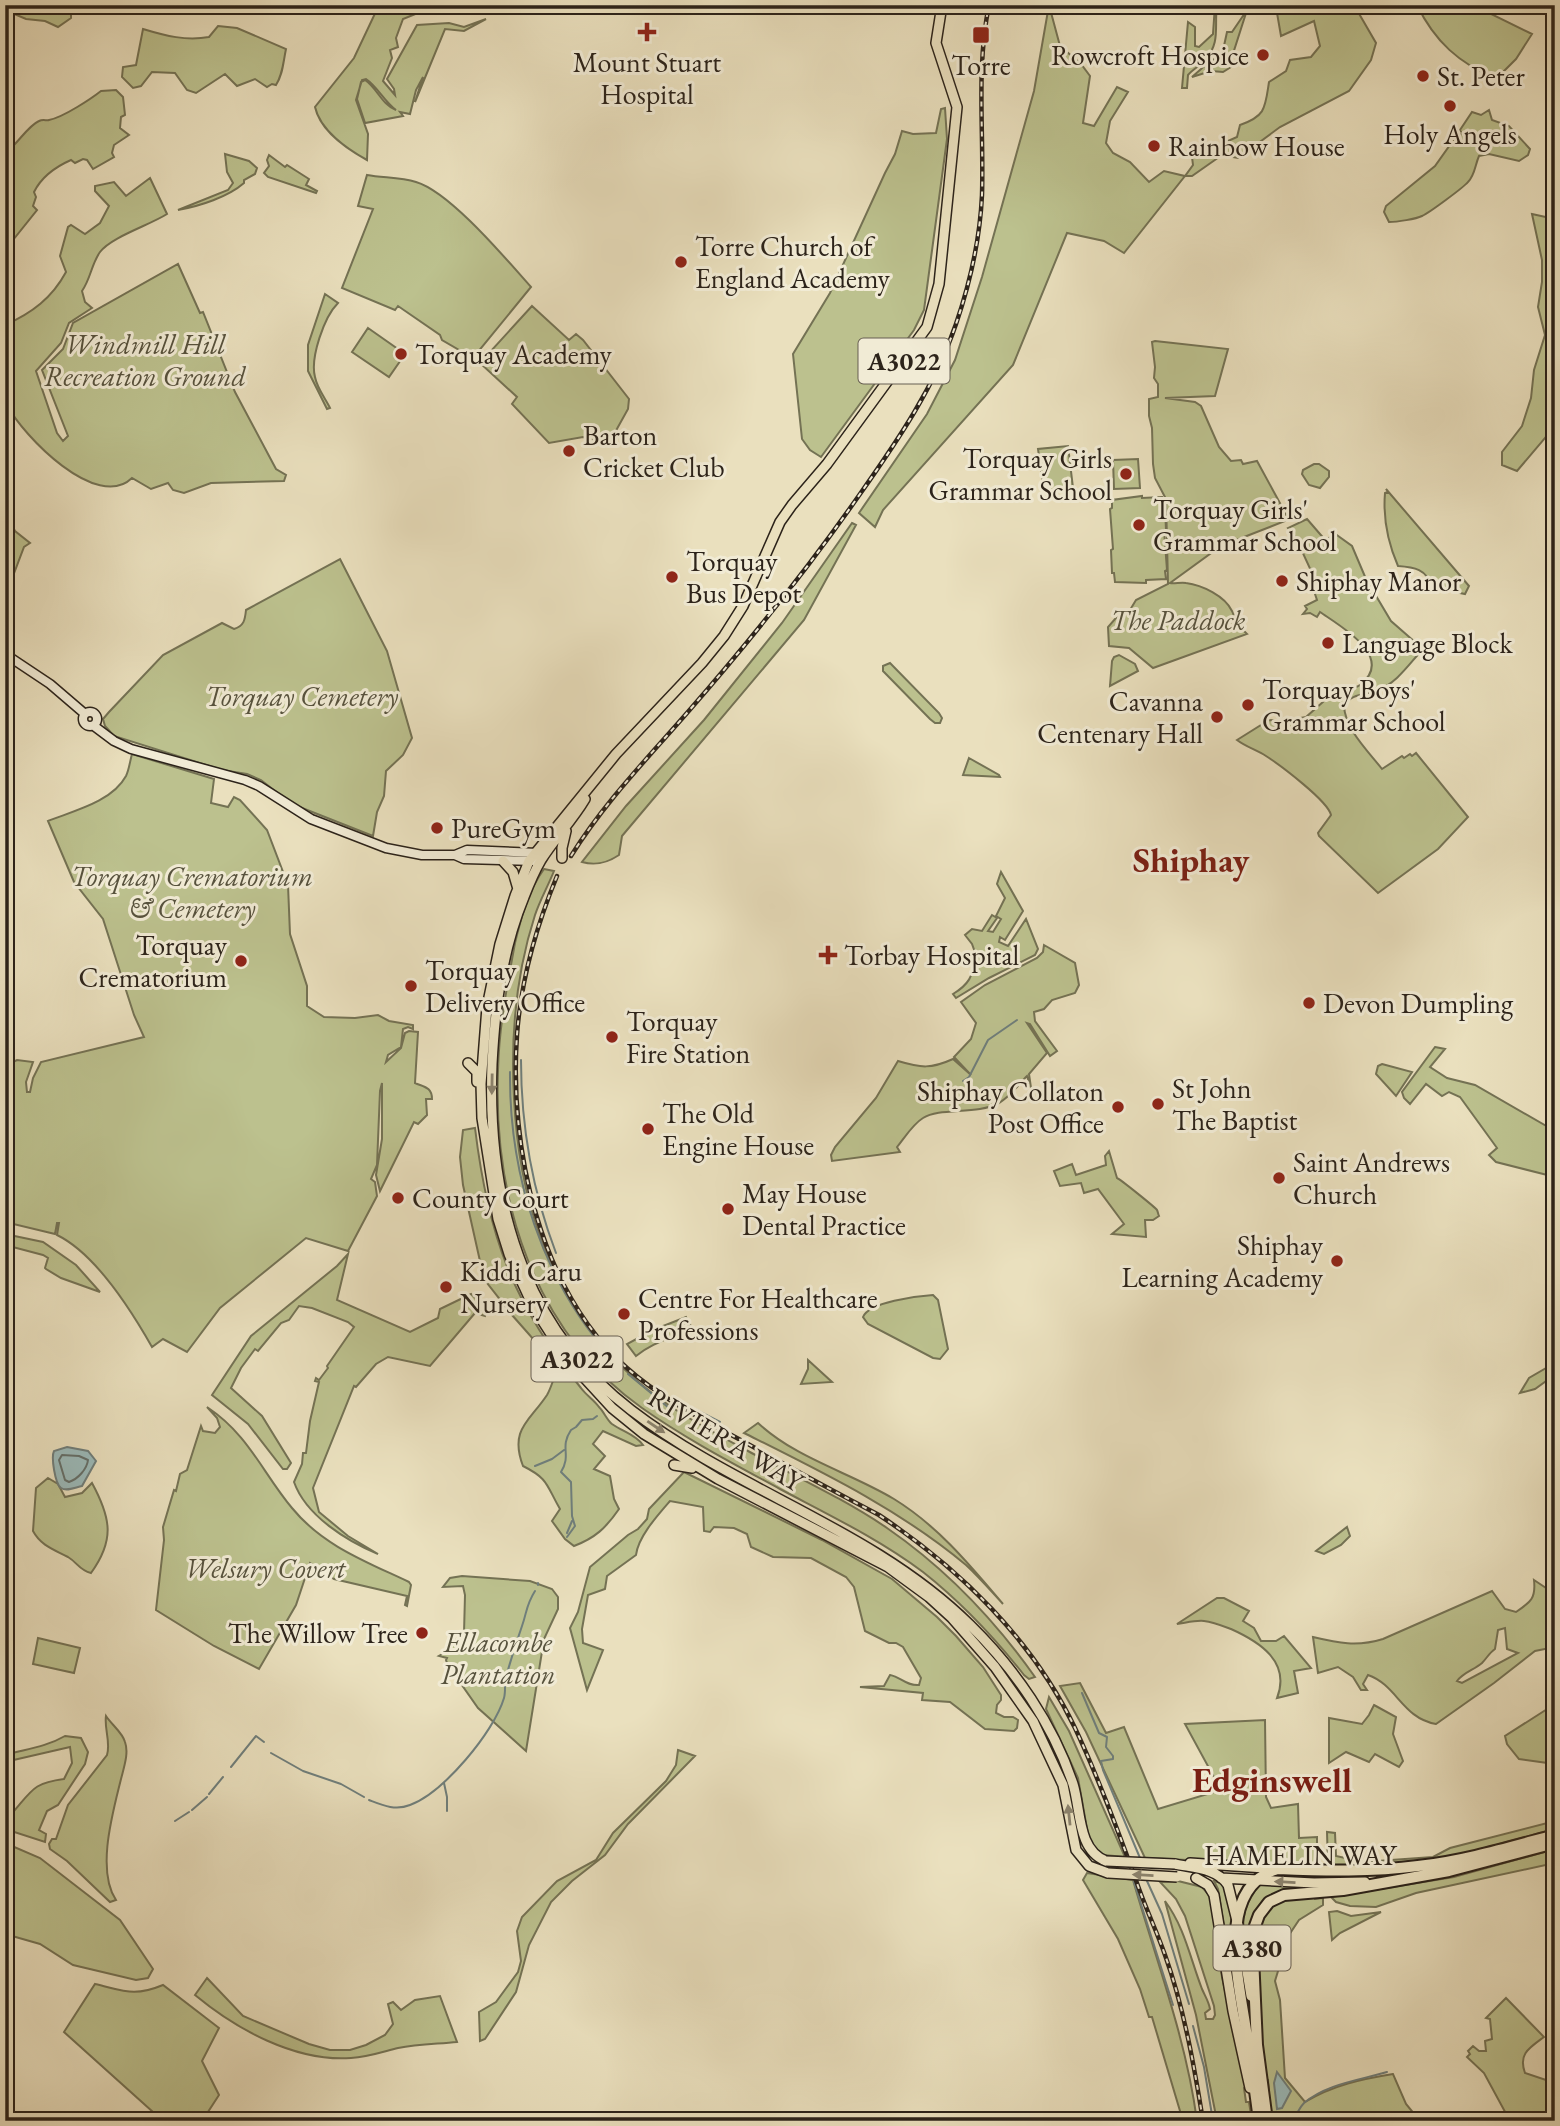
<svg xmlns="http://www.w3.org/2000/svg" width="1560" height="2126" viewBox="0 0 1560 2126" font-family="'EB Garamond',serif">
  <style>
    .green { fill: #bcc18e; stroke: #747254; stroke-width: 2; fill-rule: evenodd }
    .water { fill: #9bbbbb; stroke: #6f7e7b; stroke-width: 2 }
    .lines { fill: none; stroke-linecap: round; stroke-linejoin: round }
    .shore { stroke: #646f6a; stroke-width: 2 }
    .stream { stroke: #6f7e7b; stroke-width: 2 }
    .secondary-casing { stroke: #2c231a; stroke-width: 11 }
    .primary-casing { stroke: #2c231a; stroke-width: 12 }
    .highway-casing { stroke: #2c231a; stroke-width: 14 }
    .secondary { stroke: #f1ebd5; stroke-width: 8 }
    .primary { stroke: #eae0be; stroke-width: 9 }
    .highway { stroke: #eae0be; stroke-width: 10 }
    .rail-casing { stroke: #2c231a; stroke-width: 4.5 }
    .rail { stroke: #f1ebd5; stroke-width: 2; stroke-dasharray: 5; stroke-linecap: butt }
    .primary-bridge-casing { stroke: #2c231a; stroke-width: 12; stroke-linecap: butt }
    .primary-bridge { stroke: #eae0be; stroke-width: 9 }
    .oneway { fill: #8b826c }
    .poi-dot { fill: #8f2418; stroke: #f1ebd5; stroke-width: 2.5 }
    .labels { text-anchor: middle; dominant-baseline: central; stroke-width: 6; stroke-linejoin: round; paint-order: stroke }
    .shield { fill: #f1ebd5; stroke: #675f52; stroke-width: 2 }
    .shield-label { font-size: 26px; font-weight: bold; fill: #2c231a }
    .poi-label { font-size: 28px; fill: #2c231a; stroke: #f1ebd5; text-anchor: start }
    .park-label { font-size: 28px; font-style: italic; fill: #57523d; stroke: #f1ebd5 }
    .street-label { font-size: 28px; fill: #2c231a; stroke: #f1ebd5 }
    .district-label { font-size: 35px; font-weight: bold; fill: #7a1f14; stroke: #f1ebd5 }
  </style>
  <rect width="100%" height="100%" fill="#eae0be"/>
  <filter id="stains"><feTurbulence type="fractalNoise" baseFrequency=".00286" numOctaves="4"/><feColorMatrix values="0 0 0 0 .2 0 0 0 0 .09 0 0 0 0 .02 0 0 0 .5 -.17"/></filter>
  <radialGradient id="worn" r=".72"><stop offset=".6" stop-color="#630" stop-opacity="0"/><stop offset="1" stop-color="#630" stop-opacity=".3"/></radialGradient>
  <!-- green -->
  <path class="green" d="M5,5h37l8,4 4,-4 17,1v12l-13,9 -13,-6 -19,-2 -21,-9z
    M379,5h41l-2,8 -15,6 -7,19 2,9 -8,3 2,8 -9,23 12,14 -1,-6 -7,-10 30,-54 32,-2 15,4 22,-8 -22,12 -19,-2 -30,73 8,-25 -7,13 -6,24 -10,-2 3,4 -38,7 -8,-24 4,-17 4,-2c12,8 17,25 31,30 -12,-9 -19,-24 -30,-31l-4,1 -6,20 12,34 -1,26c-20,-11 -47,-30 -52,-53l39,-49z
    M1049,5l11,41 21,18 9,12 -7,47 11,3 23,-39 11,5 -18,29 -4,22 7,10 17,9 19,20 15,-11 21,5 8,-11 -1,-8 45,-20 3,-12c26,-9 25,-17 29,-43l17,-11 4,-11 21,-3 9,-11 -6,-25 -33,15 -4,-23 5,-8h72l22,38 -5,17 -22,31 -69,36 -42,31 -16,-3 -30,21h-7l-61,77 -20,-12 -37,-8 -54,132 -130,145 -8,17 -16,-14 68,-99 28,-54 27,-83 52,-186z
    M1215,5h2c-3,21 4,38 -12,55 -5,6 -12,9 -17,15l-1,13h-5l6,-66 7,5v19l4,1 14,-13z
    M1417,5h56l59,29 -16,25 -20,20c-37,-16 -61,-37 -79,-74z
    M1247,10l-16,50v7l-8,5 -12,-1 -19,6 17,-15 13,-7 5,-23h5z
    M218,26l19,2 49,21c-3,14 -3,25 -10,36l-4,-1 -5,3 -12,-8 -18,7 -12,-12 -29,19 -9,-3 -12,-17 -23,-1 -11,14 -8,2 -11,-11 1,-10 13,-2 7,-36c23,7 43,12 66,8z
    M116,90l7,7 2,18 -4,2 -1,11 9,7 -15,10 -2,8 2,4 -21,12 -6,-9 -4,-1 -8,4 -4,-3c-16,7 -29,16 -37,32l2,5 -3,9 4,4 -32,40v-109l2,-1 7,5c7,-7 16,-20 25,-24 4,-2 8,0 10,-1 15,-3 43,-22 52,-29z
    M945,108l2,31 -23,171 -10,20 -93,127 -11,-7 -8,-11 -9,-85 37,-61 55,-120 10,-19 7,-23 11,3 23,-1 5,-24z
    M1489,110l3,10 17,6 21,23 -2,6 -9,6 -30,-7 -10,2c-4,9 -4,19 -11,26 -4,5 -39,31 -46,34 -6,3 -25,6 -33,6l-5,-10 2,-6 49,-40 15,-21 12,-12 -2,-3 12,-18 9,3z
    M225,154l24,7 8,7 -2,6 -11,6v3c-16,14 -44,23 -66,27l50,-20 5,-7 -6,-11z
    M269,155l16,12 2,-2 22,14 -3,6 11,6 -1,2 -48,-16 -4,-4 5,-7 -2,-6z
    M367,175c16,3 33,2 49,7 34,10 90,77 115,105l-58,71 -31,-18 -2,-5 -42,-29 -3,4 -53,-22 31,-79 -15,-3z
    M150,178l17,36c-17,11 -56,23 -67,38 -9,13 -9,26 -18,39l3,11 7,6 -23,15 -8,20 -25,28 21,62 6,8 5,-5 -26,-66 21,-21 10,-26 105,-59 22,49 3,-1 32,80 41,77 10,6 -2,6 -73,2 -27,10 -11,-3 -5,-7 -17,6 -19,-11c-35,34 -109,-42 -125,-73 -6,-11 -2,-64 -2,-80 27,-12 47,-27 61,-53l-6,-16 8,-29 3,-2 14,9 15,-11 9,-17 -14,-15v-5l19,-4 12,14z
    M1532,214l23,5v86l-3,1 3,14v44l-6,24 2,43 -34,40 -15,-6v-13l20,-26 9,-28 3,-28 11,-35 -7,-28 4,-25v-22z
    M325,294l13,9c-14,14 -28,55 -23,74 2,11 10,21 15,31l-3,1 -19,-38v-26z
    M532,306l37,34 7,-6 7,6 46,59 -1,10 -20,36 -25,-8 -34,6 -37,-39 5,-7 -37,-34z
    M368,328l37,26 -16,23 -37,-25z
    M1155,341l73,8 -13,47 -50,2 30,4 6,4 18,41 12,14 10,-1 2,4 14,-3 30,55 -2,5 -64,25 -51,37c4,1 11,-1 16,0 16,2 39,13 46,28 4,10 7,16 15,23l-94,34 -24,-20 -20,-2 -1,-19 7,-8 15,-9 6,-10 32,-16 -2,-85 -11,-21 -2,-14 -1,-36 -3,-12v-17l9,-2v-13l-4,-6 1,-11 -3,-25z
    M1068,446l5,42 -29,4 -6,-43z
    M1138,459l2,29 -26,1 -1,-29z
    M1314,464h5l10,7v6l-9,11 -11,-3 -7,-11 1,-4z
    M1386,489l83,97 -4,8 -34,-7c-3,-18 -18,-20 -33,-21 -10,-23 -15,-49 -13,-73l3,-1z
    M1142,496v2l20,-1 1,9h2l1,24h-2l3,40 -2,1 1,8 -20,1v3l-31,-1 -1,-9h-2l-1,-23 2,-1 -3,-40 2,-1v-8z
    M5,512l10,19 15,12 -6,4 -14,37 -3,-3c7,-16 0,-23 -2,-39 -1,-10 0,-20 0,-30z
    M1307,519l19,22 8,-8 18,13 14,33 25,42 32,28c-14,15 -26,34 -45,41 -13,5 -26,3 -34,16 1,23 24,45 38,63l20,-13 2,2 6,-4 2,2 4,-3 52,64 -30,32 -60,44 -59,-57 -1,-3 13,-18c-3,-14 -51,-50 -65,-59 -9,-6 -20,-9 -29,-16l32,-20 14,1 23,-4 27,-24 1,1c8,-4 19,-4 26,-9 36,-28 -20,-59 -40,-73l-3,5 -7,-4 -7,1 4,-5 -2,-3 12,-6 -3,-9 5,-3 -23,-50 -8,-10z
    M852,523l4,2 -52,95 -182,216 -3,19c-12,8 -23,11 -37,7l44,-56 78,-86 78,-97z
    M340,559l47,92 25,87 -9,17 -17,16 -2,25 -7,16 -4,24 -81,-32 -31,-24 -14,-6 -25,-4 -108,-34 -9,-10 -2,-7 6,-7 54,-57 59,-32 12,6c10,-3 11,-9 12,-19z
    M1119,655l16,9 3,7 -28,15 2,-25 2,-4z
    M890,663l49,50 3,5 -2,5h-5l-5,-4 -47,-48v-5z
    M132,754l82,25 -3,24 17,4 6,-10 6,3 27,30 21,55 2,49 17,52v20l17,11 31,1 23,-3 11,6 24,4v4l-5,-2 -5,2 -2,18 -13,8 -2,7 15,-14 4,-15 4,-2 9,1 -3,51c9,4 17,4 17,16h-6l1,16 -9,9 -4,-2 -34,69 -4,-16 6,-36v-56l-2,8 -3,74 -6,14 4,3 2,14 -29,55 -42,-13 -86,70 -33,44 -24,-13 -11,8c-21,-37 -56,-93 -95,-112l2,-12h-2l-2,11 -50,-12v-137l8,-23 4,-2 16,2 -7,20 1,10h3l3,-14 8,-16 103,-25 -10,-22 -31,-96 -29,-37 -26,-61c25,-10 64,-19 78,-45 3,-6 4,-15 6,-22z
    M969,758l30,17 1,2 -37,-2z
    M544,869l10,2c-6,15 -14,29 -19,44 -23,71 -26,146 -18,220 12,108 60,209 153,271 25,17 52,31 78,45 46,25 95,47 139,77 58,40 107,91 148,149l-6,2 -5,-4c-30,-38 -63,-73 -101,-103 -44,-33 -94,-57 -143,-83 -46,-25 -94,-50 -138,-81 -109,-77 -149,-209 -144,-338 1,-43 9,-84 17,-127 6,-25 13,-52 29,-74z
    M1001,872l22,39 -18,29 -5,-3 -1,5 9,4 18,-27 12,30 -3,6 -46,23 -33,20 -3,-4c15,-9 21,-18 21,-36h3l-5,-14 -7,-9 7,-6 10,2 10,-16 5,3 -9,13 5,1 8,-13 -5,-3 9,-18 -8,-14z
    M1044,945l31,18 4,22 -4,8 -23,7 -8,9 -10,3 1,9 22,30 -7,5 -20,-32 -3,-1 20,30 -18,21 2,14 -4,-12c-9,9 -17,21 -28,27 -22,12 -59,4 -76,15 -10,6 -18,19 -26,29l3,5 -68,9 -1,-6 4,-8 41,-49 22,-37c23,7 33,8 55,-2l18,16 -17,-18 17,-18 5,-16 -15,-21 24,-17 52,-27 6,-6z
    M1435,1047l10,2 -15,18 17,11 28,7 80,46v46l-59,-15 -7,-7 8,-7 -37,-51 -11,-5 -7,4 -16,-12 -16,20 -6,-6 -2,-6z
    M1382,1064l30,8 -16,24 -20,-22 2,-8z
    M475,1128c13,107 37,175 106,260 5,7 13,12 18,19 5,5 8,13 13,17 11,8 23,10 31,21l-7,1 -33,-15 -10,13 12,12 -11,13 16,7 4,23 5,10c-13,19 -24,29 -45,37l-9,-7 -13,-18 8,-12c-14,-24 -11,-30 -37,-43 -14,-37 7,-45 24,-71 4,-7 6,-15 9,-22l-6,-15 -38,-43 -28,-36 -21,-94 -3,-28 3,-27z
    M1109,1151l8,27c3,1 39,30 40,32 1,2 1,4 2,6l-6,4h-8l1,17 -34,-3 12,-10 -26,-35 -14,4 -3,-10 -21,3 -6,-15 18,-7 4,11 30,-10 -1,-9z
    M5,1234l38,8 33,23 24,27 -39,-14 -15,-9 -1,-1 3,-10 -5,-3 -38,-10z
    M348,1254l-11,46 73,32 28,-14 2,-9 31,-15 16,14 -2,8 -10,-3 -45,53 -42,-9 -12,7 -20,23 -2,-1 -41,102 6,24 29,24 30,18c-31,-13 -72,-38 -84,-72l8,-18 1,-11h3l4,-32 9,-39 -4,-1 1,-3 3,2 9,-12 -1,-2 27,-39 -6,-5 -36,-14 -13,-2 -10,14 -8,3 -23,28 -3,-2 -14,19 -10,20 31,28 29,47 -4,6h-4l-35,-45 -36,-29 39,-59 86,-70z
    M933,1295l5,5 10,49 -8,10 -7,-1 -65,-34 -5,-7c6,-15 54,-21 70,-22z
    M686,1317l6,11c-20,10 -39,14 -56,28l-9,-12 26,-14z
    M808,1360l24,22 -31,2 7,-15z
    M1553,1364l2,10 -2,2 -18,13 -15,4 9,-15z
    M207,1407c42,28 55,65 85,101 31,38 75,54 117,74l2,3 -4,21 -2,-1 2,-9 -73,-17 -24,-16 -14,42 -37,64 -45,-23 -58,-36 8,-70 -1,-13 11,-37 2,1 4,-17 7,-4 14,-44 2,5 12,2 5,-6 -3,-9z
    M758,1423c39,36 91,49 136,76 44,27 76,66 109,105 -12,-13 -24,-27 -37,-39 -67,-56 -144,-93 -222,-132z
    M684,1472l138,68 70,39 45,38 19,19 27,31 18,28v5l-4,5 -1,8 8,4h9l5,3 -1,8 -3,3 -29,-2 -35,-27 -28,-2 1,-7 -63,-6 24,-1 6,-11c11,2 16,11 29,10l2,-7 -18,-31 -7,-4h-7l-24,-12 -11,-44 -8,-10 -35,-19 -38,-1 -22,-10 -4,-13 -13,-6 -20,-1 -4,5 -6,-1 -1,-24 -33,-6c-13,15 -32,36 -34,54l-29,21 -2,13 -17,6 -6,34 1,14 20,7 -16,40 -17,-62 8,-16 12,-45 38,-32 10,-6 9,-10 2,-10z
    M48,1478l10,6 7,13 17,-4 10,-10c19,35 23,57 -1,90 -12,-3 -13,-10 -23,-16 -13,-7 -27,-11 -35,-26l3,-43z
    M1347,1527l3,9 -9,9 -17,9 -8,-3z
    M462,1576l68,5 22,8 6,8v12l-14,30 -18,112 -48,-43 -26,-37 -1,3 -5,-14 1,-2 -8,-2 7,-4h3l2,-13 8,1 1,-7h4l1,-38 -2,-9 -20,1 7,-9z
    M1534,1580l21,14v53l-20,4 -41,32 -58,41c-34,-6 -39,-39 -68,-49l-5,9 4,6h-6l-8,-13 -15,-10 -20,6 -5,-36c25,6 44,10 70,2l109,-48 13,18 11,3c15,-10 20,-14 18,-32zM1505,1628l2,21 11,4 -56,30 -5,-2c7,-9 17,-11 25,-18 5,-5 7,-10 13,-14l3,-19z
    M1217,1598h7l25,13 -6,10 11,7 7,13h15l8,-5 27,32 -17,3 4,22 -21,5c14,-36 -17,-56 -46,-69 -8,-3 -18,-7 -27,-8 -8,-1 -19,2 -27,3z
    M38,1638l42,10 -6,25 -41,-9z
    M1080,1683l26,50 18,-6 34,82 63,-19 -36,-66 80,-4 1,77 5,11 27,-4 1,34 18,-1v29l-172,-8 -59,-126 -26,-46z
    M1049,1697l20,34 56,126 -21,-2 -7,-4 -8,-11 -11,-62 -32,-69z
    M1555,1704v60l-36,-5 -12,-15 -2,-8z
    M1374,1705l22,12 -3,17 10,27 -4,6 -24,-13 -6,8 -23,-10 -17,11v-45l33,6 7,-9z
    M106,1716c5,8 17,17 19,26 4,11 -1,25 -4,37 -8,33 -25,91 -5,121l-6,2 -43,-41 -17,-12 -1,-5 3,-5h4l12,-34 39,-50c4,-13 -3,-26 -1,-39z
    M65,1736l16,2 7,14 -3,12 -27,41 -11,6 -8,19 7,4 -1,8 -40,-13v-31l9,13c19,-22 20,-28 50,-32l8,-16 -2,-16 -65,15v-7c21,-6 41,-8 60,-19z
    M678,1750l17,6 -67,68 -23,31 -33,26 -21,21 -22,43 -13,47 -31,47 -5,2 -1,-29 17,-10 22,-30 3,-11 -4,-30 5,-14 35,-36 39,-21 17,-27 53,-52 10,-16z
    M1555,1821v8l-100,27 -74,10h-53l-1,-34 8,1 1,23 27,6 70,-5 17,-9z
    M5,1843l35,15 80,62 33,49 -5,9 -12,2 -63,-15 -33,-21 -35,-10z
    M1555,1849v14l-139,30 -40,14 -26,-1 -14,-4 -5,-5 123,-20z
    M1087,1873l46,7c23,80 53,158 64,241h-14l-31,-104h-3l-9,-28 -22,-50 -35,-59z
    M1178,1881l24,6 7,8 3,11 10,71 24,110 -2,1 2,14h3l3,19h-35l-21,-106 -31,-114c20,27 25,57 37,88 3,7 7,13 8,20l-5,4 1,6h7l2,-4 -1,-9 -29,-90 -9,-17 -16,-17z
    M1214,1881l6,1 4,4 10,37 4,92 -20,-126z
    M1260,1884l37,1v4l-11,1 -22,13 -16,56c-6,-33 -10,-48 12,-75z
    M1314,1895l1,4 8,-1v7l-24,15 -10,15 -14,46 5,19 5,78 20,24c28,-17 57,-23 88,-28l13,30 14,17h-149l-3,-41 -2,-1c-4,-27 -15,-143 -4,-162 12,-20 32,-19 52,-22z
    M1337,1911l14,5 30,-4 -41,21 -8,7 -3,-28z
    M207,1978l36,38 66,28 21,6h20l16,-5 19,-10 8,-11 -5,-20 5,-2 8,8 14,-10 25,-4 17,46c-19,2 -39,2 -59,6 -16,4 -30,9 -47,10 -56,4 -115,-29 -156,-63z
    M95,1984c30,7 39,13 68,1l56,43 -17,33 17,34 -11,17 -2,9h-43l-99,-89z
    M1506,1998l38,39c-15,11 -26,17 -19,36l30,10v38h-45l-26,-48 -17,-16 3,-3 -2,-3 5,-5 6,5h7l-1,-10 7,-2 -2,-20 -4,-1z"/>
  <!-- water -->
  <path class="water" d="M67,1447l21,4 8,10 -14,25c-6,1 -15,6 -21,2 -6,-4 -10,-31 -7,-37z
    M1277,2072l14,19 -9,17 -5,1 -3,-26z"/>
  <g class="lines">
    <!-- shore -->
    <path class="shore" d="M62,1455l17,1 9,4c-1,9 -10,19 -19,22l-4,-2 -6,-20z"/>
    <!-- stream -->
    <path class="stream" d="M521,1060c0,67 11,130 35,193
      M510,1072c-1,103 32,209 102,286
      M963,1081l6,-4 19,-37 29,-20
      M628,1374l41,34
      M679,1401l41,21
      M535,1466l17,-7 12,-9
      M567,1533l5,-12
      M567,1537l8,-11 -3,-10 -1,-34 -10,-10c11,-18 -2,-24 10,-42l5,-3 6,-7 11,-1 4,-3
      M538,1585v-2
      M1082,1693l17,40 8,4 -1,10 7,9v3l-12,2 2,9 37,88
      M271,1753l32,18 38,13 23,13
      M231,1767l25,-31 8,6
      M444,1783l3,14v14
      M209,1794l14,-17
      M369,1800c13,5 26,11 41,5 33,-12 84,-73 94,-107 2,-7 0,-14 2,-21 5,-18 10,-34 16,-51 5,-14 4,-21 13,-35
      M192,1810l15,-13
      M175,1821l14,-9
      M1147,1881l15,33 27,90
      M1134,1882l39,123
      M1193,2026l11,41 9,54
      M1291,2121c6,-5 7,-12 13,-18 22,-19 56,-23 83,-31"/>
    <!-- secondary casing -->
    <g class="secondary-casing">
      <path id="secondary" d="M5,654l45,30 35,30
        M83 719a7 7 0 1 1 14 0a7 7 0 1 1-14 0Z
        M94,726l20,15 17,8 114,31 14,6 52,33 75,29 36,7h33l9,4 71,2
        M455,855l12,-5 71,3"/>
    </g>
    <!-- primary casing -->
    <g class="primary-casing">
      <path id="primary" d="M942,5l-6,38 21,64 -18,177 -12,43 -100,137 -35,41 -12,17 -37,84 -19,30 -22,27 -86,91 -87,107 -14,35 -15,48 -13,63 -6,77 1,34 16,101 11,35 24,52 34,53 45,49 32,26 74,45 170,88 41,30 23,21 43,49 38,54 30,64 13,65 13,16 19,7
        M585,799c-13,22 -31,40 -44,61 -7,12 -12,24 -17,37 -22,53 -29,110 -32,167 -5,133 29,262 139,346 107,82 242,119 339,215 45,44 83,99 103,159 8,25 4,66 33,77
        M562,858v-10l4,-17
        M503,861l10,11 5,17
        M468,1063l9,9v10
        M674,1465l18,3
        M1190,1863l88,6
        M1175,1864c18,4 42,4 53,21l14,56 9,55
        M1196,1878l12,7 6,10 19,116 17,77
        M1221,1878l93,5 51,-1"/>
    </g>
    <!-- highway casing -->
    <g class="highway-casing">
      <path id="highway" d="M1259,2121c-4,-33 -9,-65 -14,-97 -7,-46 -29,-138 33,-155 47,2 94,3 140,-3 46,-5 92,-19 137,-31
        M1267,2121l-10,-76 -5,-111 7,-19 10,-13 15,-7 59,-5 106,-19 106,-28"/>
    </g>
    <!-- secondary -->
    <use href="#secondary" class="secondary"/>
    <!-- primary -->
    <use href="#primary" class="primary"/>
    <!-- highway -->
    <use href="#highway" class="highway"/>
    <!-- rail casing -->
    <g class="rail-casing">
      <path id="rail" d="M571,856c33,-53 75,-96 116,-143 61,-70 120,-143 173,-219 38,-54 75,-108 96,-170 14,-41 24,-86 26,-129 2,-64 -6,-127 7,-190
        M557,876c-21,51 -36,103 -40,159 -8,112 22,255 110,333 36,32 79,53 121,76 43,24 87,48 131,71 80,53 154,125 196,213 24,51 44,105 63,158 8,23 19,46 27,69 19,53 29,110 38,166"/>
    </g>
    <!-- rail -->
    <use href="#rail" class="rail"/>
    <!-- primary-bridge casing -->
    <g class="primary-bridge-casing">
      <path id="primary-bridge" d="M1106,1861l69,3
        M1108,1873l69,4"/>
    </g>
    <!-- primary-bridge -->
    <use href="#primary-bridge" class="primary-bridge"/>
  </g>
  <!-- one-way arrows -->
  <defs><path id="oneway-solid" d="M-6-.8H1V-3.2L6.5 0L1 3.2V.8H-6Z" transform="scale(1.75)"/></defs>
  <g class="oneway">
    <use href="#oneway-solid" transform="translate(492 1084) rotate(91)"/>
    <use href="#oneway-solid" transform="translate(656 1427) rotate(34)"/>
    <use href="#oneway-solid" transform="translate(1069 1815) rotate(-96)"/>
    <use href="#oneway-solid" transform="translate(1143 1875) rotate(-177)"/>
    <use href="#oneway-solid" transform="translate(1285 1882) rotate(-177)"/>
  </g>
  <!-- markers -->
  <g class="poi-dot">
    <path d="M643.5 21.5h7v7h7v7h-7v7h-7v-7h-7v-7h7z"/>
    <rect x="972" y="26" width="18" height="18" rx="3.5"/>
    <circle cx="1263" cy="55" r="7"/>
    <circle cx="1423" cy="76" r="7"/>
    <circle cx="1450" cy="106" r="7"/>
    <circle cx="1154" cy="146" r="7"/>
    <circle cx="681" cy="262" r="7"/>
    <circle cx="401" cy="354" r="7"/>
    <circle cx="569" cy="451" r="7"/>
    <circle cx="1126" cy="474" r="7"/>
    <circle cx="1139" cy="525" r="7"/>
    <circle cx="672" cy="577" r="7"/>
    <circle cx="1282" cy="581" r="7"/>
    <circle cx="1328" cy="643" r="7"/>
    <circle cx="1248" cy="705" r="7"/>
    <circle cx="1217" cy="717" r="7"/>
    <circle cx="437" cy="828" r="7"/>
    <path d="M824.5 944.5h7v7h7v7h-7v7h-7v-7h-7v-7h7z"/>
    <circle cx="241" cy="961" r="7"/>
    <circle cx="411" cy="986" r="7"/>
    <circle cx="1309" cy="1003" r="7"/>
    <circle cx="612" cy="1037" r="7"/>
    <circle cx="1158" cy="1104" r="7"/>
    <circle cx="1118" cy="1107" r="7"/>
    <circle cx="648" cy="1129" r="7"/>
    <circle cx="1279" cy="1178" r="7"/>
    <circle cx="398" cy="1198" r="7"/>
    <circle cx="728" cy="1209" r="7"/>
    <circle cx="1337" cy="1261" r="7"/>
    <circle cx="446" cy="1287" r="7"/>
    <circle cx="624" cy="1314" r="7"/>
    <circle cx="422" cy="1633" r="7"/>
  </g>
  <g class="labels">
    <!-- shield labels -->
    <g class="shield">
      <rect x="858.5" y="338.5" width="91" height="45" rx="5"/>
      <rect x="531.5" y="1336.5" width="91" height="45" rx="5"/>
      <rect x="1213.5" y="1925.5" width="77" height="45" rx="5"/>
    </g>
    <g class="shield-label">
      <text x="904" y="361">A3022</text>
      <text x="577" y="1359">A3022</text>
      <text x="1252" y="1948">A380</text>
    </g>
    <!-- poi labels -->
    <g class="poi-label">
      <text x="1249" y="55" text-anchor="end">Rowcroft Hospice</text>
      <text x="647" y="62" text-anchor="middle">Mount Stuart<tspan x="647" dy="32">Hospital</tspan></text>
      <text x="981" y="65" text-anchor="middle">Torre</text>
      <text x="1437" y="76">St. Peter</text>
      <text x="1450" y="134" text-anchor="middle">Holy Angels</text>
      <text x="1168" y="146">Rainbow House</text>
      <text x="695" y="246">Torre Church of<tspan x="695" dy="32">England Academy</tspan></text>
      <text x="415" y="354">Torquay Academy</text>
      <text x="583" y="435">Barton<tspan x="583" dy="32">Cricket Club</tspan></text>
      <text x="1112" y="458" text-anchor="end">Torquay Girls<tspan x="1112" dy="32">Grammar School</tspan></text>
      <text x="1153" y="509">Torquay Girls'<tspan x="1153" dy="32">Grammar School</tspan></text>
      <text x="686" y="561">Torquay<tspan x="686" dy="32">Bus Depot</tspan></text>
      <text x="1296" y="581">Shiphay Manor</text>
      <text x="1342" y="643">Language Block</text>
      <text x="1262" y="689">Torquay Boys'<tspan x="1262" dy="32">Grammar School</tspan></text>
      <text x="1203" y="701" text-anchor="end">Cavanna<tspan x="1203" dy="32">Centenary Hall</tspan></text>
      <text x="451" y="828">PureGym</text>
      <text x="227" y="945" text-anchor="end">Torquay<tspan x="227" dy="32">Crematorium</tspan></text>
      <text x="844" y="955">Torbay Hospital</text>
      <text x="425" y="970">Torquay<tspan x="425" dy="32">Delivery Office</tspan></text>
      <text x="1323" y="1003">Devon Dumpling</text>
      <text x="626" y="1021">Torquay<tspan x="626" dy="32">Fire Station</tspan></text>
      <text x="1172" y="1088">St John<tspan x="1172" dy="32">The Baptist</tspan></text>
      <text x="1104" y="1091" text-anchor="end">Shiphay Collaton<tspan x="1104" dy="32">Post Office</tspan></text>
      <text x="662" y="1113">The Old<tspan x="662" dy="32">Engine House</tspan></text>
      <text x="1293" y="1162">Saint Andrews<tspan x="1293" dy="32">Church</tspan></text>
      <text x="742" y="1193">May House<tspan x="742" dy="32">Dental Practice</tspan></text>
      <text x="412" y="1198">County Court</text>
      <text x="1323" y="1245" text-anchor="end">Shiphay<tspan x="1323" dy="32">Learning Academy</tspan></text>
      <text x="460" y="1271">Kiddi Caru<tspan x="460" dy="32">Nursery</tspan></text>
      <text x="638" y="1298">Centre For Healthcare<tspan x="638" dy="32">Professions</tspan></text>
      <text x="408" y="1633" text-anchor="end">The Willow Tree</text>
    </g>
    <!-- park labels -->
    <g class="park-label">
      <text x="145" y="344">Windmill Hill<tspan x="145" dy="32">Recreation Ground</tspan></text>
      <text x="1178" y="620">The Paddock</text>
      <text x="302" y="696">Torquay Cemetery</text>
      <text x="192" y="876">Torquay Crematorium<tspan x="192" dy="32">&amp; Cemetery</tspan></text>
      <text x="265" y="1568">Welsury Covert</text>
      <text x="498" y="1642">Ellacombe<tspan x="498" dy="32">Plantation</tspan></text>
    </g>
    <!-- street labels -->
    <g class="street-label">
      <text transform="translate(726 1439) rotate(31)">RIVIERA WAY</text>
      <text x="1300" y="1855">HAMELIN WAY</text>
    </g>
    <!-- district labels -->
    <g class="district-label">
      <text x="1191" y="859">Shiphay</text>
      <text x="1272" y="1779">Edginswell</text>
    </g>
  </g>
  <!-- margin -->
  <rect width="1560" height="2126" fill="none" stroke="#eae0be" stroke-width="28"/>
  <rect x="7" y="7" width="1546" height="2112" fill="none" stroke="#2c231a" stroke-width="3.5"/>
  <rect x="14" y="14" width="1532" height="2098" fill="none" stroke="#2c231a" stroke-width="2"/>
  <rect width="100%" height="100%" filter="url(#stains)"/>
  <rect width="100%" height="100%" fill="url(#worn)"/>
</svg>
